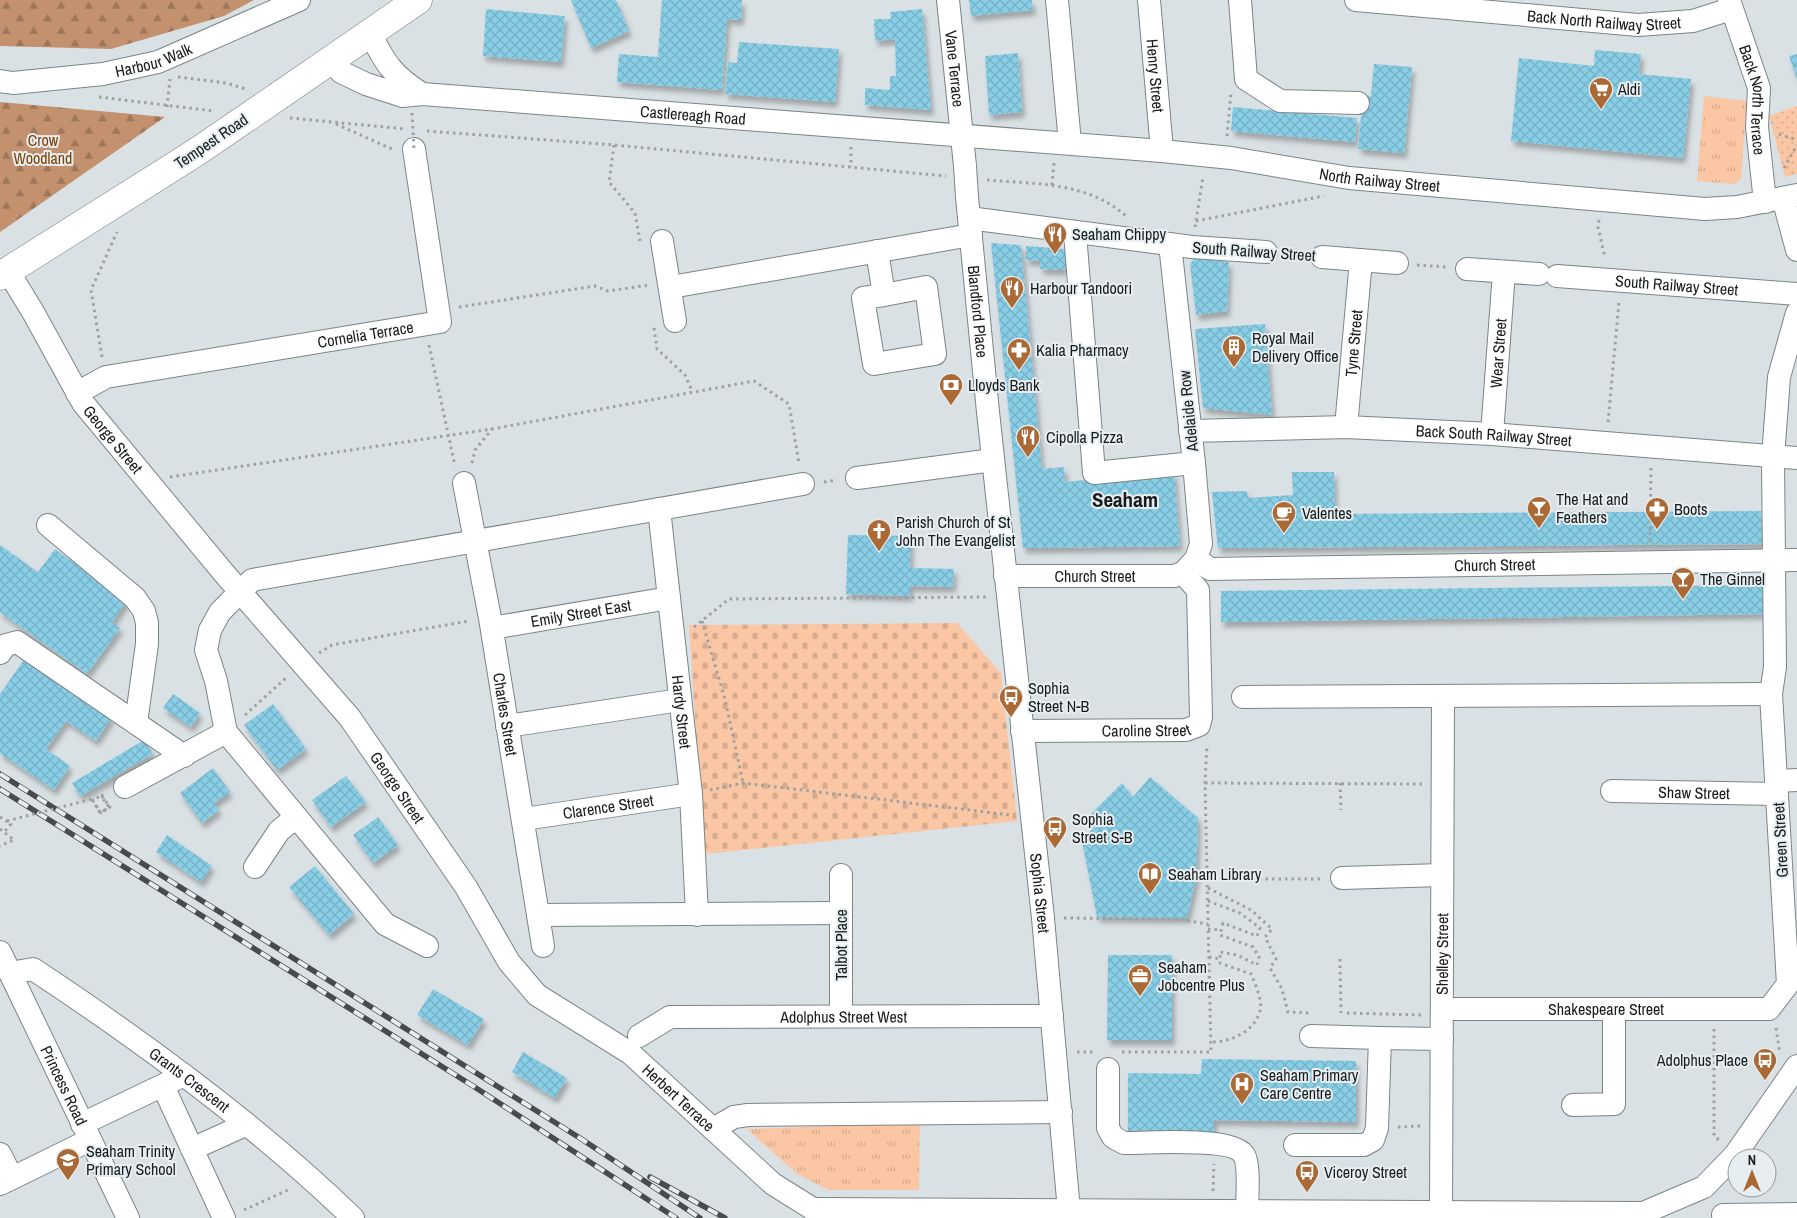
<svg xmlns="http://www.w3.org/2000/svg" width="1797" height="1218" viewBox="0 0 1797 1218" font-family="'Archivo Narrow',sans-serif">
  <style>
    .grass { fill: url(#grass-tufts) }
    .forest { fill: url(#forest-firs) }
    .cemetery { fill: url(#cemetery-stones) }
    .park { fill: url(#park-dots) }
    .building { fill: url(#building-cross-hatch); filter: url(#shadow) }
    .lines { fill: none; stroke-linecap: round; stroke-linejoin: round }
    .minor-casing { stroke: #7d8486; stroke-width: 24 }
    .major-casing { stroke: #7d8486; stroke-width: 29 }
    .path { stroke: #9ba1a3; stroke-width: 3; stroke-dasharray: 2.5 4; stroke-linecap: butt }
    .minor { stroke: #fff; stroke-width: 22 }
    .major { stroke: #fff; stroke-width: 28 }
    .rail-casing { stroke: #484b4d; stroke-width: 5.5 }
    .rail { stroke: #e7eef1; stroke-width: 4; stroke-dasharray: 11; stroke-linecap: butt }
    .minor-bridge-casing { stroke: #7d8486; stroke-width: 24; stroke-linecap: butt }
    .major-bridge-casing { stroke: #7d8486; stroke-width: 29; stroke-linecap: butt }
    .path-bridge { stroke: #9ba1a3; stroke-width: 3; stroke-dasharray: 2.5 4; stroke-linecap: butt }
    .minor-bridge { stroke: #fff; stroke-width: 22 }
    .major-bridge { stroke: #fff; stroke-width: 28 }
    .labels { text-anchor: middle; dominant-baseline: central; stroke-width: 4; stroke-linejoin: round; paint-order: stroke }
    .street-label { font-size: 16px; fill: #191c1d; stroke: #e7eef1 }
    .poi-label { font-size: 16px; fill: #191c1d; stroke: #e7eef1; text-anchor: start }
    .park-label { font-size: 16px; fill: #7f4101; stroke: #e7eef1 }
    .district-label { font-size: 21px; font-weight: bold; fill: #191c1d; stroke: #e7eef1 }
  </style>
  <defs>
    <pattern id="grass-tufts" width="24" height="20" patternUnits="userSpaceOnUse" patternTransform="scale(1.25)"><rect width="24" height="20" fill="#fac6a3"/><path d="M3 7l-1-3M5 7V3M7 7l1-3M15 17l-1-3M17 17v-4M19 17l1-3" fill="none" stroke="#d6aa8c"/></pattern>
    <pattern id="forest-firs" width="22" height="20" patternUnits="userSpaceOnUse" patternTransform="scale(1.25)"><rect width="22" height="20" fill="#c3916d"/><path d="M5 1l3.5 6h-7zM16 11l3.5 6h-7z" fill="#9e7659"/></pattern>
    <pattern id="cemetery-stones" width="16" height="16" patternUnits="userSpaceOnUse" patternTransform="scale(1.25)"><rect width="16" height="16" fill="#fac6a3"/><path d="M2 7V4a2 2 0 0 1 4 0v3zM10 15v-3a2 2 0 0 1 4 0v3z" fill="#d6aa8c"/></pattern>
    <pattern id="park-dots" width="8" height="8" patternUnits="userSpaceOnUse" patternTransform="scale(1.25)"><rect width="8" height="8" fill="#fac6a3"/><path d="M2 2h.1M6 6h.1" fill="none" stroke="#d6aa8c" stroke-width="1.8" stroke-linecap="round"/></pattern>
    <pattern id="building-cross-hatch" width="8" height="8" patternUnits="userSpaceOnUse" patternTransform="scale(1.25)"><rect width="8" height="8" fill="#88cee6"/><path d="M0 0l8 8M0 8l8-8" fill="none" stroke="#75b0c5"/></pattern>
    <filter id="shadow"><feDropShadow dx="3" dy="5.5" stdDeviation="2.5" flood-color="#0004"/></filter>
  </defs>
  <rect width="100%" height="100%" fill="#dae1e4"/>
  <!-- grass -->
  <path class="grass" d="M1704,96l43,5 -6,78 -6,5 -38,-3z
    M920,1123l-1,67h-90l-32,-16 -50,-45z"/>
  <!-- forest -->
  <path class="forest" d="M0,0h254l-30,16 -113,33 -111,-3z
    M0,102l165,15 -165,115z"/>
  <!-- cemetery -->
  <path class="cemetery" d="M957,623l44,50 16,148 -313,33 -15,-229z"/>
  <!-- park -->
  <path class="park" d="M1797,106v68l-12,3 -16,-61z"/>
  <!-- building -->
  <path class="building" d="M571,0h45l13,31 -38,17z
    M662,0h80l-1,20 -14,-1 -5,71 -105,-8 2,-28 39,3z
    M969,0h63l1,10 -62,6z
    M486,9l79,7 -4,46 -78,-6z
    M922,9l9,101 -66,-5v-17l25,2v-14h6l-1,-37 -20,2 -1,-22h17l-1,-7z
    M739,42l100,7 -4,53 -110,-8 3,-32 9,1z
    M1595,50l46,4 -2,20 52,5 -8,79 -172,-17 8,-83 75,8z
    M1018,53l4,59 -33,3 -4,-59z
    M1797,54v25l-8,-23z
    M1374,64l38,3 -8,86 -46,-4 5,-54 8,1z
    M1233,107l124,11 -2,24 -124,-11z
    M991,243l30,2 21,224 22,-2 1,15 109,-10 6,74 -157,2z
    M1026,246l39,3v21l-25,-1v-8l-14,-1z
    M1194,258l35,4 -2,49 -31,4 -6,-51z
    M1265,324l7,91 -69,-7 -8,-79z
    M1292,472h42l1,42 426,-3 1,33 -544,4 -6,-56 35,-1 1,7 45,-3z
    M848,535l63,1 -1,32 44,1 -1,18 -43,-1v10l-64,-2z
    M0,545l38,27 17,-23 72,52 -15,21 8,6 -33,46 -87,-62z
    M1764,585l2,29 -545,8v-31z
    M25,658l87,59 -16,24 -30,-20 -20,28 24,17 -16,24 -54,-37v-59z
    M173,694l27,19 -9,14 -28,-19z
    M273,704l33,45 -29,21 -33,-45z
    M144,740l9,14 -73,42 -8,-13z
    M213,768l17,24 -16,11 5,7 -17,13 -22,-30z
    M346,776l20,26 -35,25 -19,-27z
    M1150,777l48,41 -2,61 -9,39 -90,-1 -15,-76 16,-19 -8,-7 32,-32 11,14z
    M378,817l20,28 -25,18 -20,-28z
    M167,835l45,31 -11,16 -45,-30z
    M315,866l39,48 -25,21 -40,-48z
    M1108,955h64v85h-65z
    M433,989l51,30 -16,26 -51,-30z
    M523,1052l44,26 -12,20 -43,-26z
    M1202,1059l154,2v61l-142,-2v14l-86,-1v-60l73,1z"/>
  <g class="lines">
    <!-- minor casing -->
    <g class="minor-casing">
      <g id="minor">
        <path id="s1" d="M948,0l17,166"/>
        <path d="M1057,0l13,143"/>
        <path id="s2" d="M1149,0l13,151"/>
        <path d="M1240,0l6,79 34,22 78,2"/>
        <path id="s3" d="M1356,0l282,25 55,-4 38,-12"/>
        <path id="s4" d="M1729,0l30,88 -2,39 8,75"/>
        <path d="M370,33c15,30 22,42 52,61"/>
        <path id="s5" d="M331,59l10,13 25,12 37,12 19,-2 740,57 69,7 118,20 356,31 32,-2 60,-12"/>
        <path id="s6" d="M0,81l13,2 90,-9 55,-12 141,-62"/>
        <path id="s7" d="M967,197l21,215 55,506 26,293"/>
        <path d="M1783,198l14,52"/>
        <path d="M969,218l223,29 74,5"/>
        <path d="M1075,233l19,240 100,-10"/>
        <path d="M662,241l13,80"/>
        <path d="M877,251l7,44 42,-8 9,67 -61,10 -11,-66 21,-3"/>
        <path d="M1322,257l75,6"/>
        <path d="M1467,269l72,5"/>
        <path id="s8" d="M8,271l25,41 50,91 140,169 127,146 116,169 43,75 28,33 93,58 143,131 40,25 6,9"/>
        <path id="s9" d="M1557,276l240,18"/>
        <path d="M671,287l300,-52"/>
        <path id="s10" d="M77,393l29,-16 334,-55 -26,-173"/>
        <path id="s11" d="M1346,427l15,-167"/>
        <path id="s12" d="M1190,431l156,-4 146,7 305,24"/>
        <path id="s13" d="M1492,434l12,-162"/>
        <path d="M857,478l136,-18"/>
        <path id="s14" d="M464,483l26,135 53,328"/>
        <path id="s15" d="M659,509l32,285 6,121"/>
        <path d="M48,525l87,73 9,13 3,12v21l-11,79"/>
        <path id="s16" d="M1196,559l14,10 587,-9"/>
        <path id="s17" d="M1005,576h169l9,-3 13,-14 5,-15 -7,-81 -24,-219"/>
        <path id="s18" d="M492,628l177,-30"/>
        <path d="M0,653l6,-8 11,-3 167,114"/>
        <path d="M1243,697l528,-3"/>
        <path d="M507,726l173,-26"/>
        <path id="s19" d="M1022,731l164,-1 13,-5 2,-8 -3,-127 -15,-17"/>
        <path d="M1776,781l21,-1"/>
        <path d="M125,787l101,-55"/>
        <path id="s20" d="M1612,791l165,3"/>
        <path id="s21" d="M524,819l167,-25"/>
        <path d="M255,867l24,-36 17,-14"/>
        <path d="M841,875v141"/>
        <path d="M1342,878l100,-3"/>
        <path d="M538,915l303,-2"/>
        <path d="M427,946l-42,-22 -159,-192 -10,-51 -10,-31 4,-20 10,-18 32,-32 551,-96"/>
        <path id="s22" d="M0,952l128,266"/>
        <path id="s23" d="M10,973l23,-4c112,74 224,156 320,249"/>
        <path id="s24" d="M1442,1009h327l19,-25 -17,-290 4,-27 -2,-210 6,-80 18,-64"/>
        <path id="s25" d="M639,1036l31,-19 382,-1"/>
        <path d="M1311,1036l69,2"/>
        <path d="M1108,1069v59l5,9 11,6c23,0 109,-6 120,12 6,10 3,44 3,57"/>
        <path d="M163,1086l61,132"/>
        <path d="M1573,1105l41,-1v-95"/>
        <path d="M82,1124l94,-45"/>
        <path d="M713,1129l21,-12 14,-2 313,-3"/>
        <path d="M1295,1145h69l9,-5 4,-12 3,-90 62,1"/>
        <path d="M192,1149l53,-24"/>
        <path d="M0,1154l12,24"/>
        <path d="M0,1184l90,-44"/>
        <path d="M813,1209l830,4 61,-26 31,-32 62,-89"/>
        <path id="s26" d="M1441,1212l2,-516"/>
        <path d="M1723,1215l74,-1"/>
      </g>
    </g>
    <!-- major casing -->
    <g class="major-casing">
      <path id="major" d="M280,95l138,-95
        M0,276l195,-123"/>
    </g>
    <!-- path -->
    <path class="path" d="M178,77l48,6 20,6
      M99,97l115,14
      M167,107l3,-28
      M290,118l116,11
      M336,124l58,26
      M427,131l187,14 332,31
      M1779,134l18,6
      M1227,136l4,-44
      M614,145l-5,37 26,31 5,28
      M851,147v20
      M1784,168l13,-23
      M987,180c48,4 101,2 139,36
      M1052,185l2,-22
      M1599,220l-1,7 7,31
      M1196,221l128,-25
      M1195,227l8,-50
      M1285,254l16,1
      M1417,265l29,2
      M459,307l136,-21 13,5 41,-6
      M654,328l3,21 28,26 7,16
      M429,345l26,121
      M102,357l-11,-67 26,-58
      M1608,422l11,-120
      M472,463l3,-13 17,-21
      M170,477l322,-48 262,-48 35,23 10,59
      M824,482l13,-2
      M1650,542l1,-74
      M702,621l23,78 18,84
      M694,627l35,-28 259,-2
      M319,653l13,-8 137,-24
      M245,715l42,-38
      M1205,783l217,1
      M1340,783l1,27
      M710,790l33,-7 268,32
      M92,799l8,14 10,-6 -9,-12 -8,6 8,12 8,-6 -8,-11 4,-2
      M0,817l11,7 -6,7
      M0,829l14,11 -14,6
      M1207,879h115
      M1208,888l43,22 21,19 -7,8 11,22 -6,9 12,21 6,23 23,1
      M1208,901l32,12 20,15 -3,8 -34,-13 -3,12 33,12 6,10 -2,8 -20,-10 -17,-3v11l31,11c4,10 12,26 9,37 -6,21 -29,31 -49,31
      M1064,918l114,1 30,5
      M1208,929l13,1
      M1209,957l11,2
      M1340,959l1,54
      M1347,1013l74,2
      M1776,1028l4,26
      M1714,1029v107l5,4
      M1077,1052h18
      M1122,1052h89l-6,-269 2,-38
      M1398,1127l24,-1
      M1213,1191l1,-27
      M244,1210l46,-21"/>
    <!-- minor -->
    <use href="#minor" class="minor"/>
    <!-- major -->
    <use href="#major" class="major"/>
    <!-- rail casing -->
    <g class="rail-casing">
      <path id="rail" d="M0,774l583,366 117,78
        M0,789l473,297 203,132
        M650,1177l75,41"/>
    </g>
    <!-- rail -->
    <use href="#rail" class="rail"/>
    <!-- minor-bridge casing -->
    <g class="minor-bridge-casing">
      <path id="minor-bridge" d="M965,166l2,31"/>
    </g>
    <!-- major-bridge casing -->
    <g class="major-bridge-casing">
      <path id="major-bridge" d="M195,153l85,-58"/>
    </g>
    <!-- path-bridge -->
    <path class="path-bridge" d="M412,113l2,36
      M7,821l85,-22"/>
    <!-- minor-bridge -->
    <use href="#minor-bridge" class="minor-bridge"/>
    <!-- major-bridge -->
    <use href="#major-bridge" class="major-bridge"/>
  </g>
  <!-- icons -->
  <defs>
    <g id="supermarket-pin" transform="scale(1.25)"><path d="M0 17L-7.5 6A9.5 9.5 0 1 1 7.5 6Z" fill="#ab6935" stroke="#e7eef1"/><path d="M-6-5.5h2.5l.6 2H6L4.5 2H-2.5L-4.4-4H-6ZM-1.5 3.2a1.3 1.3 0 1 0 .1 0ZM3 3.2a1.3 1.3 0 1 0 .1 0Z" fill="#fff"/></g>
    <g id="restaurant-pin" transform="scale(1.25)"><path d="M0 17L-7.5 6A9.5 9.5 0 1 1 7.5 6Z" fill="#ab6935" stroke="#e7eef1"/><path d="M-5-6h1v4h1v-4h1v4h1v-4h1v5L-1.5 .5V6h-2V.5L-5-1ZM5-6V6H3V1.5H1.5Q1.5-4 5-6Z" fill="#fff"/></g>
    <g id="building-pin" transform="scale(1.25)"><path d="M0 17L-7.5 6A9.5 9.5 0 1 1 7.5 6Z" fill="#ab6935" stroke="#e7eef1"/><path d="M-4-6H4V6H1V3H-1V6H-4ZM-2.5-4.3h1.7v1.8h-1.7ZM.8-4.3h1.7v1.8H.8ZM-2.5-1h1.7V.8h-1.7ZM.8-1h1.7V.8H.8Z" fill="#fff"/></g>
    <g id="pharmacy-pin" transform="scale(1.25)"><path d="M0 17L-7.5 6A9.5 9.5 0 1 1 7.5 6Z" fill="#ab6935" stroke="#e7eef1"/><path d="M-2-6h4v4h4v4h-4v4h-4v-4h-4v-4h4Z" fill="#fff"/></g>
    <g id="bank-pin" transform="scale(1.25)"><path d="M0 17L-7.5 6A9.5 9.5 0 1 1 7.5 6Z" fill="#ab6935" stroke="#e7eef1"/><path d="M-6-4H6V4H-6ZM0-2.3a2.3 2.3 0 1 0 0 4.6a2.3 2.3 0 1 0 0-4.6Z" fill="#fff"/></g>
    <g id="bar-pin" transform="scale(1.25)"><path d="M0 17L-7.5 6A9.5 9.5 0 1 1 7.5 6Z" fill="#ab6935" stroke="#e7eef1"/><path d="M-6-5H6L.8 .8V4.5H3.5V6h-7V4.5H-.8V.8Z" fill="#fff"/></g>
    <g id="cafe-pin" transform="scale(1.25)"><path d="M0 17L-7.5 6A9.5 9.5 0 1 1 7.5 6Z" fill="#ab6935" stroke="#e7eef1"/><path d="M-5.5-4.5H6V0H3Q3 3.5 0 3.5H-2.5Q-5.5 3.5-5.5 0ZM3-3.2v2h1.7v-2ZM-6 4.5H4V6H-6Z" fill="#fff"/></g>
    <g id="church-pin" transform="scale(1.25)"><path d="M0 17L-7.5 6A9.5 9.5 0 1 1 7.5 6Z" fill="#ab6935" stroke="#e7eef1"/><path d="M-1.2-6h2.4v3.5h3.3v2.4h-3.3V6h-2.4V-.1h-3.3v-2.4h3.3Z" fill="#fff"/></g>
    <g id="bus-pin" transform="scale(1.25)"><path d="M0 17L-7.5 6A9.5 9.5 0 1 1 7.5 6Z" fill="#ab6935" stroke="#e7eef1"/><path d="M-5-6H5V4H4V6H2V4H-2V6H-4V4H-5ZM-3.5-4V0h7V-4ZM-3.5 1.2v1.5H-2V1.2ZM2 1.2v1.5H3.5V1.2Z" fill="#fff"/></g>
    <g id="library-pin" transform="scale(1.25)"><path d="M0 17L-7.5 6A9.5 9.5 0 1 1 7.5 6Z" fill="#ab6935" stroke="#e7eef1"/><path d="M-6-4Q-3-5.5-.7-3.5V5Q-3 3-6 4ZM6-4Q3-5.5 .7-3.5V5Q3 3 6 4Z" fill="#fff"/></g>
    <g id="office-pin" transform="scale(1.25)"><path d="M0 17L-7.5 6A9.5 9.5 0 1 1 7.5 6Z" fill="#ab6935" stroke="#e7eef1"/><path d="M-6-3h4V-5.5h4V-3h4V5H-6ZM-1-4.5V-3h2v-1.5ZM-6 0V1H6V0Z" fill="#fff"/></g>
    <g id="hospital-pin" transform="scale(1.25)"><path d="M0 17L-7.5 6A9.5 9.5 0 1 1 7.5 6Z" fill="#ab6935" stroke="#e7eef1"/><path d="M-5-5h3v3.5h4V-5h3V5h-3V1.5h-4V5h-3Z" fill="#fff"/></g>
    <g id="school-pin" transform="scale(1.25)"><path d="M0 17L-7.5 6A9.5 9.5 0 1 1 7.5 6Z" fill="#ab6935" stroke="#e7eef1"/><path d="M0-5L7-2L0 1L-7-2ZM-4 1L0 2.5L4 1V4Q0 6-4 4Z" fill="#fff"/></g>
  </defs>
  <g fill-rule="evenodd">
    <use href="#supermarket-pin" x="1601" y="89"/>
    <use href="#restaurant-pin" x="1055" y="234"/>
    <use href="#restaurant-pin" x="1012" y="288"/>
    <use href="#building-pin" x="1234" y="347"/>
    <use href="#pharmacy-pin" x="1019" y="350"/>
    <use href="#bank-pin" x="951" y="385"/>
    <use href="#restaurant-pin" x="1028" y="437"/>
    <use href="#bar-pin" x="1539" y="508"/>
    <use href="#pharmacy-pin" x="1657" y="509"/>
    <use href="#cafe-pin" x="1284" y="513"/>
    <use href="#church-pin" x="879" y="531"/>
    <use href="#bar-pin" x="1683" y="579"/>
    <use href="#bus-pin" x="1011" y="697"/>
    <use href="#bus-pin" x="1055" y="828"/>
    <use href="#library-pin" x="1150" y="874"/>
    <use href="#office-pin" x="1140" y="976"/>
    <use href="#bus-pin" x="1765" y="1060"/>
    <use href="#hospital-pin" x="1242" y="1084"/>
    <use href="#school-pin" x="68" y="1160"/>
    <use href="#bus-pin" x="1307" y="1172"/>
  </g>
  <g class="labels">
    <!-- street labels -->
    <g class="street-label">
      <text stroke="none"><textPath href="#s3" startOffset="249">Back North Railway Street</textPath></text>
      <text stroke="none"><textPath href="#s6" startOffset="156">Harbour Walk</textPath></text>
      <text stroke="none"><textPath href="#s1" startOffset="69">Vane Terrace</textPath></text>
      <text stroke="none"><textPath href="#s2" startOffset="76">Henry Street</textPath></text>
      <text stroke="none"><textPath href="#s4" startOffset="104">Back North Terrace</textPath></text>
      <text stroke="none"><textPath href="#s5" startOffset="374">Castlereagh Road</textPath></text>
      <text transform="translate(211 141) rotate(-34)">Tempest Road</text>
      <text stroke="none"><textPath href="#s5" startOffset="1064">North Railway Street</textPath></text>
      <text transform="translate(1254 251) rotate(4)">South Railway Street</text>
      <text stroke="none"><textPath href="#s9" startOffset="120">South Railway Street</textPath></text>
      <text stroke="none"><textPath href="#s7" startOffset="115">Blandford Place</textPath></text>
      <text stroke="none"><textPath href="#s10" startOffset="296">Cornelia Terrace</textPath></text>
      <text stroke="none"><textPath href="#s11" startOffset="84">Tyne Street</textPath></text>
      <text stroke="none"><textPath href="#s13" startOffset="81">Wear Street</textPath></text>
      <text transform="translate(1188 411) rotate(-96)">Adelaide Row</text>
      <text stroke="none"><textPath href="#s12" startOffset="304">Back South Railway Street</textPath></text>
      <text stroke="none"><textPath href="#s8" startOffset="199">George Street</textPath></text>
      <text stroke="none"><textPath href="#s16" startOffset="302">Church Street</textPath></text>
      <text stroke="none"><textPath href="#s17" startOffset="90">Church Street</textPath></text>
      <text stroke="none"><textPath href="#s18" startOffset="90">Emily Street East</textPath></text>
      <text stroke="none"><textPath href="#s15" startOffset="204">Hardy Street</textPath></text>
      <text stroke="none"><textPath href="#s14" startOffset="235">Charles Street</textPath></text>
      <text stroke="none"><textPath href="#s19" startOffset="124">Caroline Street</textPath></text>
      <text stroke="none"><textPath href="#s8" startOffset="649">George Street</textPath></text>
      <text stroke="none"><textPath href="#s20" startOffset="82">Shaw Street</textPath></text>
      <text stroke="none"><textPath href="#s21" startOffset="85">Clarence Street</textPath></text>
      <text transform="translate(1780 840) rotate(-93)">Green Street</text>
      <text stroke="none"><textPath href="#s7" startOffset="700">Sophia Street</textPath></text>
      <text transform="translate(841 945) rotate(-90)">Talbot Place</text>
      <text stroke="none"><textPath href="#s26" startOffset="258">Shelley Street</textPath></text>
      <text stroke="none"><textPath href="#s24" startOffset="164">Shakespeare Street</textPath></text>
      <text stroke="none"><textPath href="#s25" startOffset="210">Adolphus Street West</textPath></text>
      <text stroke="none"><textPath href="#s23" startOffset="215">Grants Crescent</textPath></text>
      <text stroke="none"><textPath href="#s22" startOffset="148">Princess Road</textPath></text>
      <text stroke="none"><textPath href="#s8" startOffset="1075">Herbert Terrace</textPath></text>
    </g>
    <!-- poi labels -->
    <g class="poi-label">
      <text x="1618" y="89">Aldi</text>
      <text x="1072" y="234">Seaham Chippy</text>
      <text x="1030" y="288">Harbour Tandoori</text>
      <text x="1252" y="338">Royal Mail<tspan x="1252" dy="18">Delivery Office</tspan></text>
      <text x="1036" y="350">Kalia Pharmacy</text>
      <text x="968" y="385">Lloyds Bank</text>
      <text x="1046" y="437">Cipolla Pizza</text>
      <text x="1556" y="499">The Hat and<tspan x="1556" dy="18">Feathers</tspan></text>
      <text x="1674" y="509">Boots</text>
      <text x="1302" y="513">Valentes</text>
      <text x="896" y="522">Parish Church of St<tspan x="896" dy="18">John The Evangelist</tspan></text>
      <text x="1700" y="579">The Ginnel</text>
      <text x="1028" y="688">Sophia<tspan x="1028" dy="18">Street N-B</tspan></text>
      <text x="1072" y="819">Sophia<tspan x="1072" dy="18">Street S-B</tspan></text>
      <text x="1168" y="874">Seaham Library</text>
      <text x="1158" y="967">Seaham<tspan x="1158" dy="18">Jobcentre Plus</tspan></text>
      <text x="1748" y="1060" text-anchor="end">Adolphus Place</text>
      <text x="1260" y="1075">Seaham Primary<tspan x="1260" dy="18">Care Centre</tspan></text>
      <text x="86" y="1151">Seaham Trinity<tspan x="86" dy="18">Primary School</tspan></text>
      <text x="1324" y="1172">Viceroy Street</text>
    </g>
    <!-- park labels -->
    <g class="park-label">
      <text x="43" y="140">Crow<tspan x="43" dy="18">Woodland</tspan></text>
    </g>
    <!-- district labels -->
    <g class="district-label">
      <text x="1125" y="499">Seaham</text>
    </g>
  </g>
  <!-- north arrow -->
  <g transform="translate(1752 1173)"><circle r="24" fill="#e7eef1" stroke="#959a9c"/>
  <path d="M0-4L9 19L0 12L-9 19Z" fill="#ab6935"/>
  <text y="-8" font-size="14" font-weight="bold" text-anchor="middle" fill="#191c1d">N</text>
  </g>
</svg>
